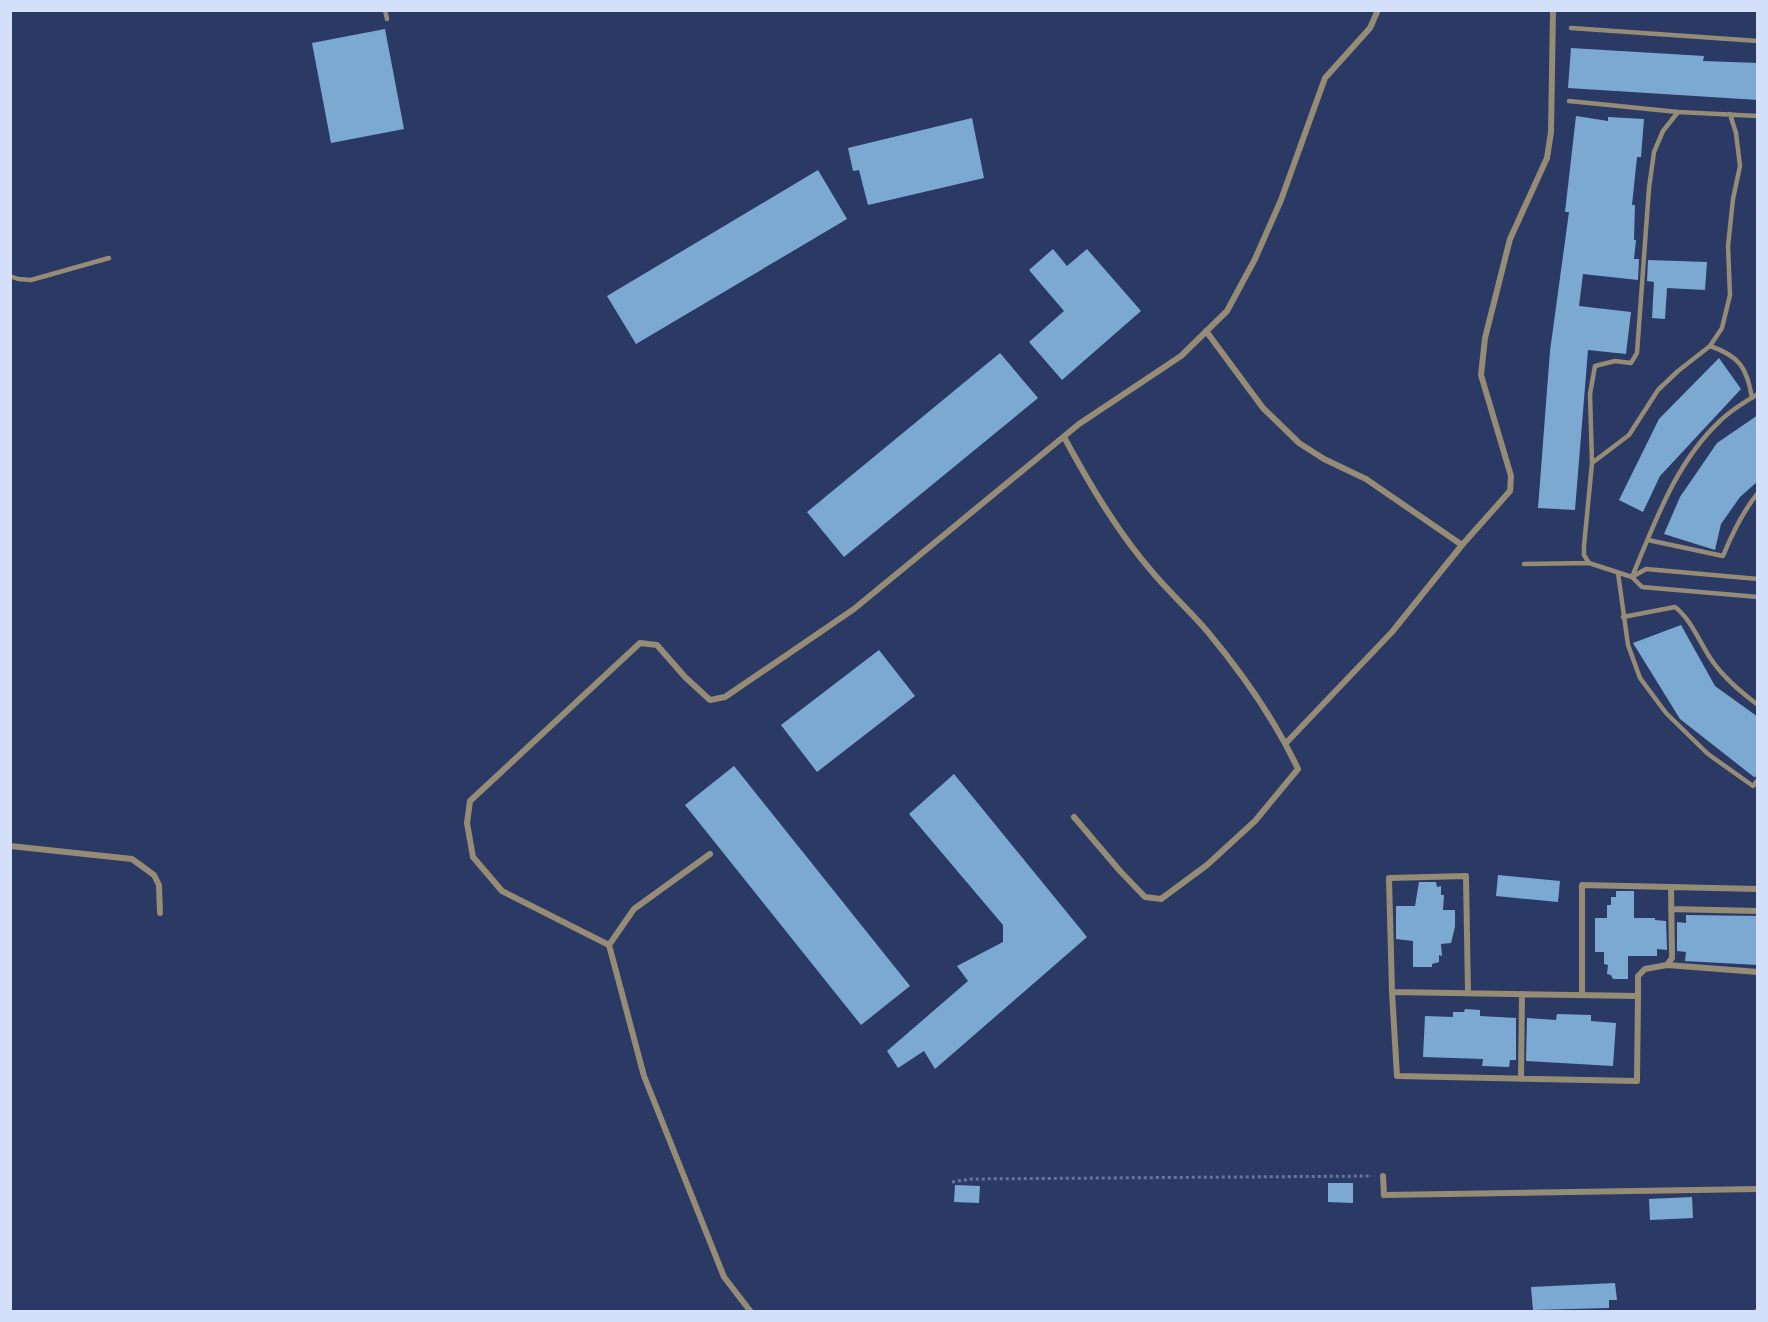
<svg xmlns="http://www.w3.org/2000/svg" width="1768" height="1322" viewBox="0 0 1768 1322" font-family="Georgia,serif">
  <style>
    .building { fill: #7ca9d2 }
    .lines { fill: none; stroke-linecap: round; stroke-linejoin: round }
    .path { stroke: #68769c; stroke-width: 3; stroke-dasharray: 3 3; stroke-linecap: butt }
    .service { stroke: #968c75; stroke-width: 4.5 }
    .minor { stroke: #968c75; stroke-width: 6 }
  </style>
  <rect width="100%" height="100%" fill="#2a3a65"/>
  <!-- building -->
  <path class="building" d="M385,29l19,100 -73,14 -19,-100z
    M1571,48l133,8 -1,5 55,2v37l-190,-12z
    M1576,116l32,5v-4l36,2 -3,38h-4l-5,48h3l-1,35h2l-2,19h5l-1,21 -55,-6 -4,32 52,6 -5,42 -38,-4 -13,160 -37,-2 12,-157 19,-139h-4z
    M972,118l12,60 -116,27 -9,-35 -6,1 -5,-23z
    M818,170l29,49 -211,125 -29,-48z
    M1053,249l14,17 20,-17 54,62 -79,69 -33,-38 35,-31 -35,-41z
    M1648,260l59,2 -2,28 -38,-2 -2,31 -13,-1 2,-36 -7,-1z
    M1000,353l38,45 -194,159 -37,-45z
    M1719,358l22,31 -81,87 -17,36 -24,-12 40,-81z
    M1758,415v66l-18,16 -19,27 -6,26 -51,-16 16,-37 37,-54z
    M1681,625l34,61 43,31v59l-4,1 -74,-58 -47,-76z
    M879,650l36,46 -98,76 -36,-47z
    M734,766l176,220 -49,39 -176,-220z
    M954,774l133,163 -152,132 -11,-18 -26,17 -11,-17 81,-70 -11,-15 46,-24v-17l-94,-111z
    M1498,875l62,6 -2,21 -62,-6z
    M1419,882h17l1,5 4,-1v9h3l-1,15h12v17l-4,16 -10,1 1,12 -3,-1v7l-7,2v3h-19v-26l-17,-2v-33h19z
    M1616,891h18v27h21v2l11,1 1,29 -10,-1v7h-29v23h-15l-2,-4 -4,-1 1,-9 -4,-1v-12h-9v-34h12v-13h4v-8h5z
    M1686,915l72,1v49l-73,-4 1,-9 -9,-1v-29l9,1z
    M1465,1009l15,1v6l36,2v42h-6l-1,7 -27,-1 1,-7 -60,-2 2,-41 28,1v-5h11z
    M1557,1014l34,1v6l25,2 -3,43 -87,-5 1,-43 29,2z
    M1328,1183h25v20l-25,-1z
    M955,1185l25,1 -1,17 -25,-1z
    M1692,1197l1,21 -43,2 -1,-21z
    M1615,1283l2,17h-8v8l-76,2 -2,-23z"/>
  <g class="lines">
    <!-- path -->
    <path class="path" d="M952,1182l19,-3 401,-3"/>
    <!-- service -->
    <path class="service" d="M385,10l2,9
      M1571,28l187,13
      M1569,101l109,11 80,4
      M10,276l8,3 13,1 78,-22
      M1710,346c29,10 37,21 42,52
      M1592,463l37,-28 29,-45 20,-19 32,-25 12,-18 8,-33 -2,-49 5,-47 7,-33 -4,-33 -6,-19
      M1648,540l75,16c9,-22 19,-44 35,-63
      M1589,563l-5,-8v-9l8,-83 -2,-69 5,-28 20,-5 16,2 6,-10 12,-165 5,-36 9,-21 15,-19
      M1524,564l65,-1 43,14 10,10 116,10
      M1618,573l10,72 12,33 26,35 42,41 45,32 5,-6
      M1632,577c23,-55 44,-115 88,-156 11,-11 25,-19 38,-27
      M1632,577l14,-8 112,10
      M1623,617l52,-10c17,13 25,37 38,55 12,17 28,30 45,43
      M1755,1312l3,-1"/>
    <!-- minor -->
    <path class="minor" d="M1206,331l57,77 36,35 25,16 42,20 96,66
      M1064,437c26,48 54,96 90,137 17,20 37,38 53,57 35,42 68,89 91,138l-43,52 -48,44 -46,34 -16,-2 -25,-26 -46,-54
      M1286,743l106,-111 70,-87 48,-54 1,-15 -30,-101 4,-37 25,-99 37,-81 4,-26 2,-122
      M10,846l122,13 22,16 5,10 1,28
      M710,854l-76,55 -25,36 35,131 80,201 27,35
      M1671,909l87,2
      M609,945l-107,-54 -29,-34 -6,-34 3,-22 170,-158 17,2 28,32 25,23 15,-3 129,-88 225,-185 102,-68 46,-45 28,-52 26,-59 44,-122 45,-50 8,-18
      M1667,965l91,7
      M1392,992l246,4 -1,85 -240,-5z
      M1392,992l-3,-114 77,-2 2,117
      M1582,995v-110l176,4
      M1638,996v-20l7,-7 22,-4 5,-7 -1,-71
      M1521,1079l1,-85
      M1383,1176l1,19 374,-6"/>
  </g>
  <!-- border -->
  <rect width="1768" height="1322" fill="none" stroke="#d4dffa" stroke-width="24"/>
</svg>
